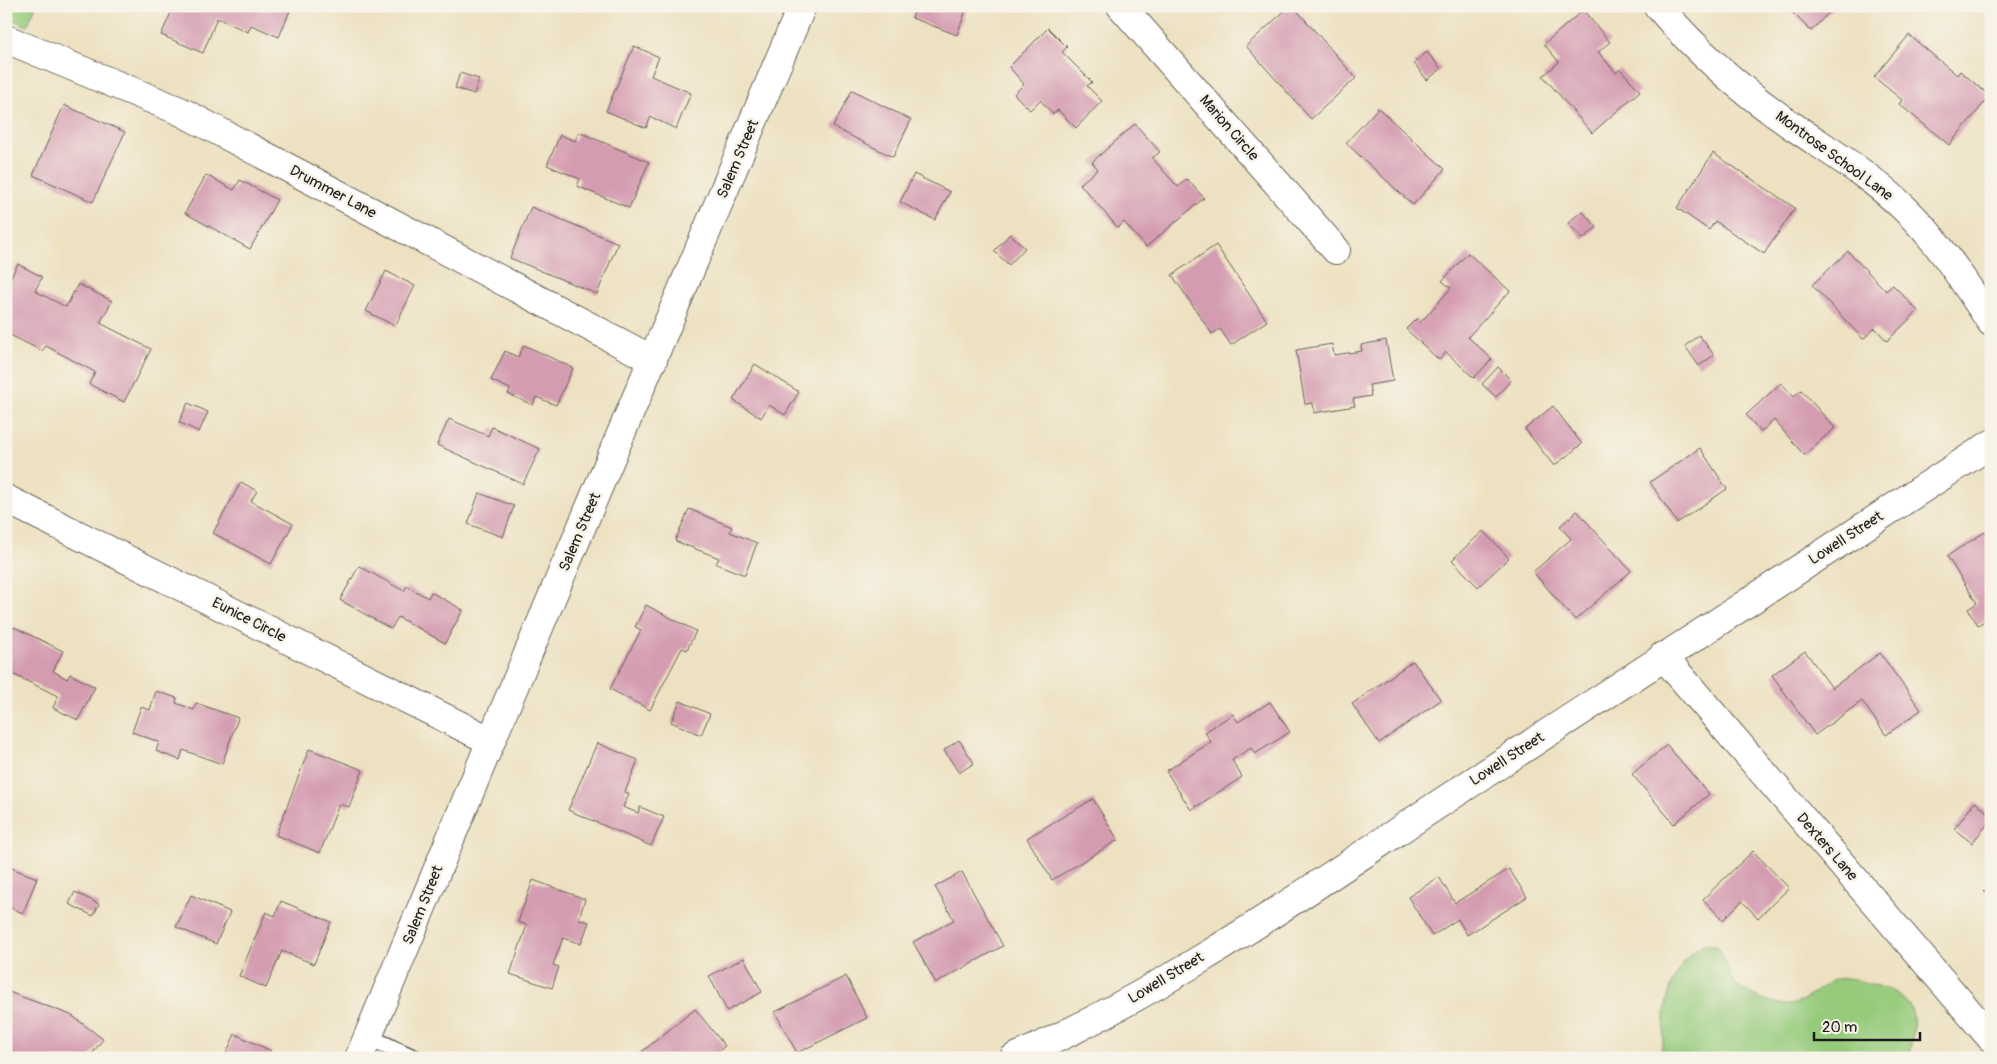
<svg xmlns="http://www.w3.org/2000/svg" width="1997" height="1064" viewBox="0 0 1997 1064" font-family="Pangolin,sans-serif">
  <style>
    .green { fill: #96cb7c; stroke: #59744c }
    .building { fill: #d49cb1 }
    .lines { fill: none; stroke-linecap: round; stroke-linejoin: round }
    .lane-casing { stroke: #656156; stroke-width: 19 }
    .street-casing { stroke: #656156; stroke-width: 30 }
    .secondary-casing { stroke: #656156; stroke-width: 30 }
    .lane { stroke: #fff; stroke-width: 16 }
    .street { stroke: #fff; stroke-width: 28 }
    .secondary { stroke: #fff; stroke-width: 28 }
    .labels { text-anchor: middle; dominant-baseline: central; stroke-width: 5; stroke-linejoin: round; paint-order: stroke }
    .street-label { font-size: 15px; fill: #1c1c1c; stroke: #f7f3e8 }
  </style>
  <rect width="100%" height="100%" fill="#f7f3e8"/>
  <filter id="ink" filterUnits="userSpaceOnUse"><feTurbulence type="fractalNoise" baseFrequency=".02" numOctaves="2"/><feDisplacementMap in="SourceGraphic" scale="10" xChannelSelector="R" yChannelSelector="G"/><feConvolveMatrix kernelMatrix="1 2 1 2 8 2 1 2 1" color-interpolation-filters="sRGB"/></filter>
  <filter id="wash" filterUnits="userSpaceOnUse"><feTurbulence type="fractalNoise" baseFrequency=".0096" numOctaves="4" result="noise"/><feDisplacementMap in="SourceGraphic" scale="20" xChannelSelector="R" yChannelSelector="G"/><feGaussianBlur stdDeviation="1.12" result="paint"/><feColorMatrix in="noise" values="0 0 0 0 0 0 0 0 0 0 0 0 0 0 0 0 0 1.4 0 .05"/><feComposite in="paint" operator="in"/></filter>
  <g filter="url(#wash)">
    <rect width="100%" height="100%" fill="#ede1c1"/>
    <!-- green -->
    <path class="green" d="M6,6h30l-9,20 -21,-10z
      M1703,944l15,3c2,5 5,9 7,14 3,6 4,16 9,21 8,11 43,24 56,23 18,-3 30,-21 47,-26 12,-3 22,2 33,5 49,12 47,29 39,74h-248v-8c3,-12 3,-23 4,-35 2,-26 15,-57 38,-71z"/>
    <g id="blocks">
      <!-- building -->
      <path class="building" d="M174,6h118l-13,31 -28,-12 -3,7 -31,-14 -14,35 -42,-18z
        M916,6h48l3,1 -10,28 -45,-17z
        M1213,6h14l-7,7z
        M1290,6h3l63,72 -45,41 -65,-73z
        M1786,6h49l-24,25z
        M1583,10l27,32 -12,10 18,21 4,-4 20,22 -48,42 -49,-57 16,-14 -15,-18z
        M1048,28l19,19 -5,5 30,30 -5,4 15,15 -26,27 -18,-18 -5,4 -13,-14 -10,10 -16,-16 10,-10 -15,-17z
        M1909,35l48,40 3,-4 30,25 -41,49 -50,-41 3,-4 -28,-23z
        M634,46l25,11 -8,19 40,17 -15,36 -25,-12 -5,11 -40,-17z
        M1427,52l14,17 -14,11 -13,-17z
        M460,73l19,6 -5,15 -19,-6z
        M852,90l59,30 -18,37 -60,-30z
        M64,105l61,27 -32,70 -60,-27z
        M1378,108l67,61 -32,36 -67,-62z
        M1135,124l25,28 -8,6 26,29 9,-8 17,19 -58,49 -22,-25 -6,6 -38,-44 18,-15 -6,-7z
        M579,132l70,30 -20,46 -52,-22 3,-7 -33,-14 13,-30 15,6z
        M1713,153l82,55 -31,46 -49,-33 -6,9 -32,-22z
        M914,174l36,18 -15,28 -35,-18z
        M206,175l28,15 6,-10 37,20 -27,49 -65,-36z
        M531,207l87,36 -21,51 -87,-36z
        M1582,211l15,16 -14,12 -15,-16z
        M1010,234l15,14 -16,17 -15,-14z
        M1216,245l51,76 -36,24 -11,-16 -8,5 -40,-59z
        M1848,251l38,40 7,-6 25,26 -31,30 -12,-13 -12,11 -51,-54z
        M1468,253l42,38 -42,46 24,22 -18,19 -28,-26 -7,8 -33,-31 10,-10 4,4 31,-35 -9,-7z
        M18,264l24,13 -7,14 31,16 12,-23 34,17 -12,22 51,26 -27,53 -35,-18 6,-12 -49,-26 -4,5 -36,-18v-47z
        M386,271l29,15 -20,40 -29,-15z
        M1699,335l15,20 -15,11 -14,-20z
        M1386,340l7,41 -24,4 2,11 -18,3 2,7 -41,7 -1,-10 -8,1 -9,-54 36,-6 2,11 28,-4 -1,-6z
        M524,345l49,23 -17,37 -20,-8 -3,8 -25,-11 2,-5 -19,-9 14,-29 13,6z
        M755,364l44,28 -14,23 -16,-10 -8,13 -28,-18z
        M1498,367l13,13 -15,17 -14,-13z
        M1781,383l13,14 7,-7 34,38 -31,27 -30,-35 -13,12 -15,-17z
        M188,403l20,9 -9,20 -20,-10z
        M1553,406l29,38 -28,22 -29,-37z
        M449,419l39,17 4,-9 48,22 -17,35 -86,-39z
        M1700,448l27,41 -50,34 -27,-41z
        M241,482l16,9 -6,10 42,23 -22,40 -58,-31z
        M479,493l35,13 -11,31 -35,-13z
        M689,509l43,18 -2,5 27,11 -12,32 -29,-11 3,-6 -44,-17z
        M1577,511l54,60 -56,49 -42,-48 38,-33 -11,-13z
        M1483,531l26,27 -31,29 -26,-27z
        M1985,532l6,9v76l-13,8 -10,-16 9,-6 -30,-47z
        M359,566l45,25 3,-5 21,12 3,-6 32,18 -18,33 -47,-26 -7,12 -51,-29z
        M646,605l50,26 -9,19 -5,-2 -32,62 -40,-21 31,-59 -6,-3z
        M14,627l49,24 -10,20 14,8 3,-5 25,13 -17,33 -25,-12 5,-12 -52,-25v-30z
        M1805,651l27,37 48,-35 41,57 -35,25 -24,-34 -47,34 -43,-60z
        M1413,661l28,39 -62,43 -27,-39z
        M156,691l21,7 -1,5 18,7 2,-7 42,15 -16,46 -39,-14 -3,10 -24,-9 3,-9 -27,-10 9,-25 9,3z
        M680,701l30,13 -9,21 -30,-13z
        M1270,702l20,30 -35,22 -4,-6 -19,12 10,17 -51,33 -25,-39 45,-29 -6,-10 28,-18 5,8z
        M959,740l15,23 -15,10 -15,-23z
        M597,743l41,17 -13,32 4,2 -6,13 15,6 2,-6 24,10 -13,29 -83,-36z
        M1667,745l42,49 -35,30 -42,-50z
        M309,749l54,21 -14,37 -10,-3 -19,49 -44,-18z
        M1093,799l25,41 -66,40 -25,-42z
        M1975,802l16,13v5l-19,23 -18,-14z
        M1753,851l36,37 -31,30 -16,-17 -19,19 -20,-21z
        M6,866l31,12 -14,35 -17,-7z
        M1509,869l18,28 -60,38 -9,-16 -26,17 -24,-39 31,-20 16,26z
        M962,872l41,74 -67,37 -23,-41 41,-22 -19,-33z
        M533,880l52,19 -6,20 10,3 -8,22 -18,-6 -10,27 6,2 -7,21 -42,-14 17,-49 -9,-3z
        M1991,884v14l-7,-7z
        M75,892l24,12 -6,12 -24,-12z
        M191,895l39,17 -14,32 -40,-17z
        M281,901l50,21 -17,42 -32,-13 -16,37 -27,-12 27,-64 9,4z
        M744,958l18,34 -35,19 -18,-35z
        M846,976l21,42 -70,35 -22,-41z
        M6,991l65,24 32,24 -14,19h-83z
        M695,1009l30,37 -15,12h-76z
        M235,1034l36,17 -3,7h-44z"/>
    </g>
  </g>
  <g filter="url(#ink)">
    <use href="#blocks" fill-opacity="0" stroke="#656156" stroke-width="1"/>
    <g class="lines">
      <!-- lane casing -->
      <g class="lane-casing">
        <path id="lane" d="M368,1037l46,21"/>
      </g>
      <!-- street casing -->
      <g class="street-casing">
        <path id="street" d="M1121,6l215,244
          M1658,6c41,48 87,88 139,123 37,25 75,48 107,79 35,33 60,74 87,114
          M6,39l174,72 473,249
          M6,499l485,242
          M1663,656l328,382"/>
      </g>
      <!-- secondary casing -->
      <g class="secondary-casing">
        <path id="secondary" d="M359,1058l132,-317 311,-735
          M1014,1058c155,-68 297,-170 437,-262 180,-118 360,-235 540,-352"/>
      </g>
      <!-- lane -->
      <use href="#lane" class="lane"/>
      <!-- street -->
      <use href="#street" class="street"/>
      <!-- secondary -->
      <use href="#secondary" class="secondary"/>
    </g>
  </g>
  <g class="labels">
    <!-- street labels -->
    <g class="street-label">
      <text transform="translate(1229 128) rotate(49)">Marion Circle</text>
      <text transform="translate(1834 156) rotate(36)">Montrose School Lane</text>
      <text transform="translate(738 159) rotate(-67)">Salem Street</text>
      <text transform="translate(333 192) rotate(28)">Drummer Lane</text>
      <text transform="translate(580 532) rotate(-67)">Salem Street</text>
      <text transform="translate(1846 538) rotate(-33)">Lowell Street</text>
      <text transform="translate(249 620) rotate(27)">Eunice Circle</text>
      <text transform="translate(1507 759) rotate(-33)">Lowell Street</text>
      <text transform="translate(1827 847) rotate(49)">Dexters Lane</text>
      <text transform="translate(423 905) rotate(-68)">Salem Street</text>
      <text transform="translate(1166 978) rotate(-31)">Lowell Street</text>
    </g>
  </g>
  <!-- margin -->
  <rect width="1997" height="1064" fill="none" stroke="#f7f3e8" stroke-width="25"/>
  <!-- scale -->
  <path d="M1814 1032v8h106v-8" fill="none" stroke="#1c1c1c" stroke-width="2.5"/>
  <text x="1822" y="1032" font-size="15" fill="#1c1c1c" stroke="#f7f3e8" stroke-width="4" paint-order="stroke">20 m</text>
</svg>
